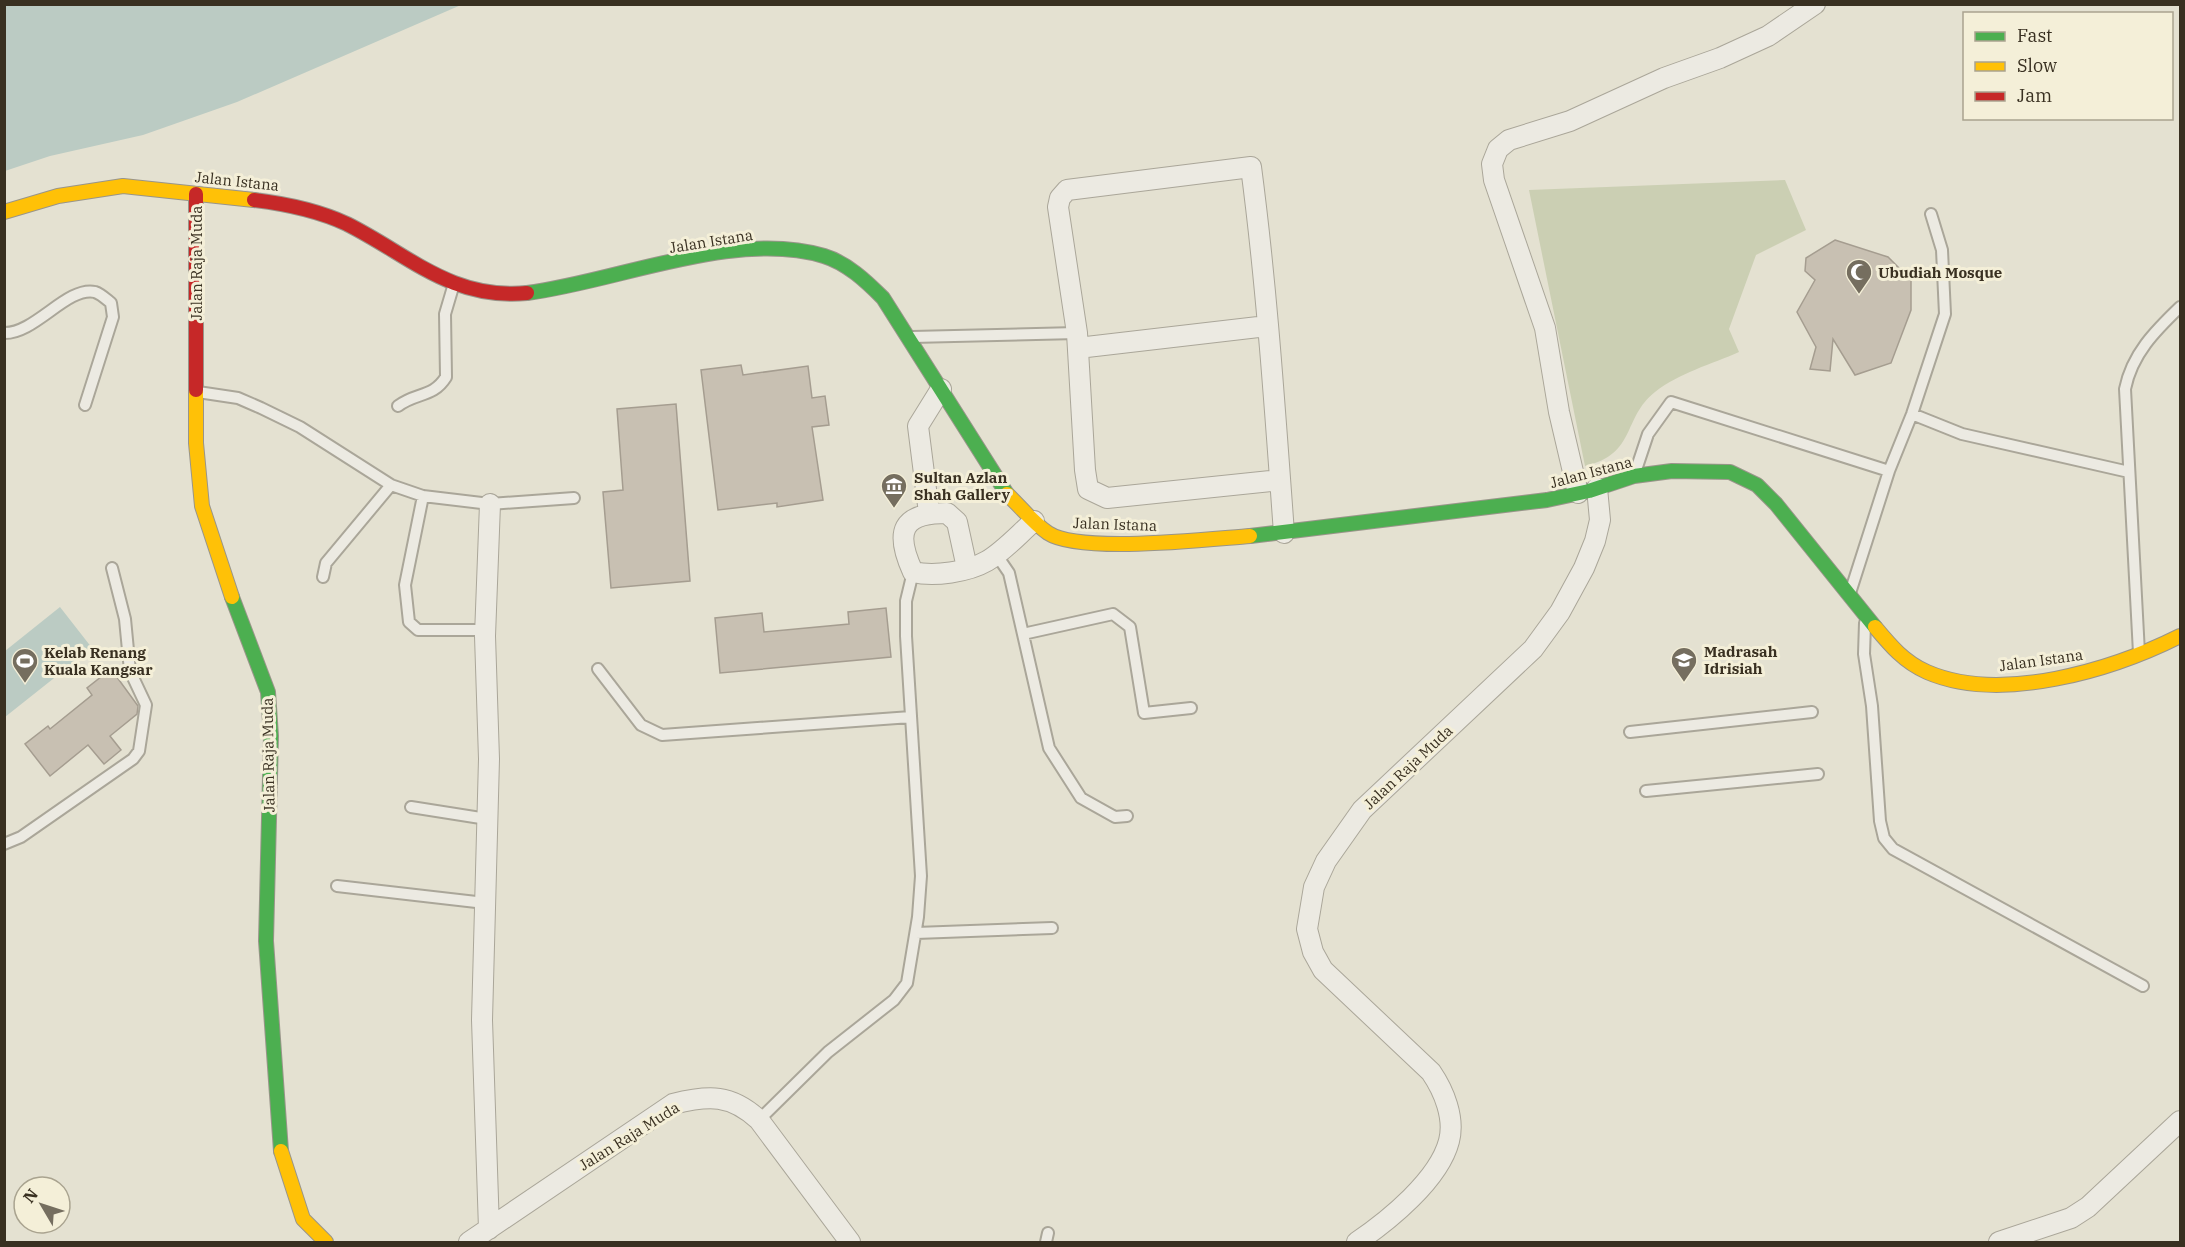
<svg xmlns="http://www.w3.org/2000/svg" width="2185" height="1247" viewBox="0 0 2185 1247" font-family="'IBM Plex Serif',serif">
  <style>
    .cemetery { fill: #cbcfb3 }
    .water { fill: #bbcbc3 }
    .building { fill: #c8c0b2; stroke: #a59d90; stroke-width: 1.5 }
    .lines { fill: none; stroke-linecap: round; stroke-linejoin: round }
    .lane-casing { stroke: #aaa699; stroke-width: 14 }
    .street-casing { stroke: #aaa699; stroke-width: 22 }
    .fast-casing { stroke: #99958a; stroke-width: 16 }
    .slow-casing { stroke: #99958a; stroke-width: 16 }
    .jam-casing { stroke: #99958a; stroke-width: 16 }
    .lane { stroke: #eceae2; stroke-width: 10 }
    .street { stroke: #eceae2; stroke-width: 20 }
    .fast { stroke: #4caf50; stroke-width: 14 }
    .slow { stroke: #ffc107; stroke-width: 14 }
    .jam { stroke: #c62828; stroke-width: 14 }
    .labels { text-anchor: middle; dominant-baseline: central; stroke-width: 6; stroke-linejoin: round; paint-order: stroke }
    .street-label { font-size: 15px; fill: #393021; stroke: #f4efd8 }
    .poi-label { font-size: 15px; font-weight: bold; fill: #393021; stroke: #f4efd8; text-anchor: start }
  </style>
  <rect width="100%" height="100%" fill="#e4e1d1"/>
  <!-- cemetery -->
  <path class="cemetery" d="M1785,180l21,50 -50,25 -27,74 10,23c-27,12 -60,21 -84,40 -33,26 -18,62 -70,74l-56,-276z"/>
  <!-- water -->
  <path class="water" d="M4,5l1,-1 456,1 -224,97 -94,33 -93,21 -45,15z
    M60,607l32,41 -87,69v-66z"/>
  <!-- building -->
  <path class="building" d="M1835,240l53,17 23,23v30l-20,53 -36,12 -22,-36 -3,32 -20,-2 6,-22 -19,-35 18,-32 -10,-9 1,-13z
    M741,365l2,10 65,-9 4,32 13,-2 4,29 -17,2 11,73 -46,7v-4l-59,7 -17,-140z
    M676,404l14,177 -79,7 -8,-96 20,-2 -6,-81z
    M886,608l5,49 -171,16 -5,-55 47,-5 2,19 85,-8 -1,-12z
    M111,669l27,37 -1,8 -27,22 11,14 -17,14 -16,-19 -38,31 -25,-32 23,-18 2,3 42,-34 -5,-7z"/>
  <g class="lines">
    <!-- lane casing -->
    <g class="lane-casing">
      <path id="lane" d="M4,333c31,1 63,-47 91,-41 6,2 11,7 16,11l2,14 -28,88
        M912,337l165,-4
        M198,392l40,6 23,10 39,19 91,58 32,11 67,8 84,-6
        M398,406c18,-14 35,-8 48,-29l-1,-63 8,-27
        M1912,414l50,20 167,38
        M1889,471l23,-57 33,-100 -3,-64 -11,-36
        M1635,473l13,-39 23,-32 218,69 -39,122
        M423,496l-18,89 4,37 9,8h67
        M996,554l13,19 40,175 32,50 34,19 12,-1
        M323,577l3,-14 65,-78
        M1865,623l-1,31 8,52 8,115 4,17 9,11 250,137
        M1023,634l90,-20 17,13 14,86 47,-5
        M2139,653l-14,-264c7,-35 30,-58 55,-82
        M598,669l43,56 21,10 249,-18
        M1630,732l182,-20
        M1646,791l172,-17
        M411,807l76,12
        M4,844l17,-7 112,-78 6,-8 7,-46 -16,-34 -5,-52 -13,-51
        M337,886l148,17
        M916,933l136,-5
        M759,1120l69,-68 66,-52 13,-17 11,-66 3,-41 -15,-240v-35l7,-29
        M1046,1242l2,-9"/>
    </g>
    <!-- street casing -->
    <g class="street-casing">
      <path id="street" d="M1078,348l189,-22
        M1280,480l-173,18 -19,-9 -3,-19 -8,-137 -19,-126 2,-9 7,-8 184,-23c16,121 24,244 33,366
        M1578,493l-19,-81 -14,-84 -51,-148 -2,-16 6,-15 11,-9 61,-19 94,-43 56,-20 48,-22 47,-32
        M929,513l-11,-87 23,-37
        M967,568l-10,-46 -10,-9c-45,0 -53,18 -34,59 21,5 55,0 74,-11 17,-10 32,-27 47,-40
        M489,1229l-7,-209 7,-261 -4,-123 5,-132
        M469,1242l204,-138c36,-9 58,-10 86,16l91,122
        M1357,1242c31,-21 82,-62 92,-101 6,-23 -5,-50 -18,-69l-108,-102 -10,-18 -6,-23 7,-42 12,-26 36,-51 171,-161 27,-37 24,-44 11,-27 5,-21 -3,-32
        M1999,1242l72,-24 17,-11 92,-86"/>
    </g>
    <!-- fast casing -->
    <g class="fast-casing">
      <path id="fast" d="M527,293c89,-11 208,-64 297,-37 23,7 42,25 59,42l124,196
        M1250,536l297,-36 42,-9 45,-15 38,-5 58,1 27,13 19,19 99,123
        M232,597l36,95 3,44 -5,205 15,210"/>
    </g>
    <!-- slow casing -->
    <g class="slow-casing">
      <path id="slow" d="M4,212l54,-16 65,-10 131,14
        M196,390v53l6,63 30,91
        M1007,494c13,12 26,29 41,39 32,21 161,6 202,3
        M1875,627c15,18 29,35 52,45 74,32 185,-2 253,-36
        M281,1151l22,68 23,23"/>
    </g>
    <!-- jam casing -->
    <g class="jam-casing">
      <path id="jam" d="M196,194v196
        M254,200c33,4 63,10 93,24 62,31 104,76 180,69"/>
    </g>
    <!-- lane -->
    <use href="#lane" class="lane"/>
    <!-- street -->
    <use href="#street" class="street"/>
    <!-- fast -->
    <use href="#fast" class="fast"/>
    <!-- slow -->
    <use href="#slow" class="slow"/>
    <!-- jam -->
    <use href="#jam" class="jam"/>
  </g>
  <!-- icons -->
  <defs>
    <g id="mosque-pin" transform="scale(1.35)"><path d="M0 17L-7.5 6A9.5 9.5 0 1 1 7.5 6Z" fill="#756e5f" stroke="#f4efd8"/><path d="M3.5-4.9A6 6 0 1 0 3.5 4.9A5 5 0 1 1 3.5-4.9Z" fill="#fff"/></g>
    <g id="museum-pin" transform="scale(1.35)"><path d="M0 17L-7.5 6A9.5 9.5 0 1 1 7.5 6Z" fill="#756e5f" stroke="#f4efd8"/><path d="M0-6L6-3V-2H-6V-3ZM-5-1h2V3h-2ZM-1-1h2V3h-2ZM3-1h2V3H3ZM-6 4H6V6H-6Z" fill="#fff"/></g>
    <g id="school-pin" transform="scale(1.35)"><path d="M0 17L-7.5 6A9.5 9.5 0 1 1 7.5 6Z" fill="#756e5f" stroke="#f4efd8"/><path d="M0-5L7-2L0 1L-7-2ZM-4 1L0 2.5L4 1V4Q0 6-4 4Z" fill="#fff"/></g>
    <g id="stadium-pin" transform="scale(1.35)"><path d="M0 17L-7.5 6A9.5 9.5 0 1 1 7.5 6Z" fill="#756e5f" stroke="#f4efd8"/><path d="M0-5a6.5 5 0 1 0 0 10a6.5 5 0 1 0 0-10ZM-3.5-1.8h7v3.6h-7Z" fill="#fff"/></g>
  </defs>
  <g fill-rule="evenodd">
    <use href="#mosque-pin" x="1859" y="272"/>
    <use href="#museum-pin" x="894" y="486"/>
    <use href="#school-pin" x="1684" y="660"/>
    <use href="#stadium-pin" x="25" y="661"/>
  </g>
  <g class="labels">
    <!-- street labels -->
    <g class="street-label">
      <text transform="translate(237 181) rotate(6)">Jalan Istana</text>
      <text transform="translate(711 241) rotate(-9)">Jalan Istana</text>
      <text transform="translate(196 263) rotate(-90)">Jalan Raja Muda</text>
      <text transform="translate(1591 472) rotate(-15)">Jalan Istana</text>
      <text transform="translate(1115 524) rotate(2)">Jalan Istana</text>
      <text transform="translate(2041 660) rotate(-8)">Jalan Istana</text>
      <text transform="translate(268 755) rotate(-91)">Jalan Raja Muda</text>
      <text transform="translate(1408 767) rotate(-43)">Jalan Raja Muda</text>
      <text transform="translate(629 1136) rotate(-32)">Jalan Raja Muda</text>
    </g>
    <!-- poi labels -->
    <g class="poi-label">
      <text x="1878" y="272">Ubudiah Mosque</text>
      <text x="914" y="477">Sultan Azlan<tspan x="914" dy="17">Shah Gallery</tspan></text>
      <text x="1704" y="651">Madrasah<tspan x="1704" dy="17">Idrisiah</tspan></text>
      <text x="44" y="652">Kelab Renang<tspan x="44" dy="17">Kuala Kangsar</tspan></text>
    </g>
  </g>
  <!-- border -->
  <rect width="2185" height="1247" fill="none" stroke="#393021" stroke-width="12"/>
  <!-- legend -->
  <rect x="1963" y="12" width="210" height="108" fill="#f4efd8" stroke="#a9a38f" stroke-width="1.5"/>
  <rect x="1975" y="32" width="30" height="9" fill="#4caf50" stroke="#a9a38f" stroke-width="1.5"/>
  <text x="2017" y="42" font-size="18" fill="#393021">Fast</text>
  <rect x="1975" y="62" width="30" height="9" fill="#ffc107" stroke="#a9a38f" stroke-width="1.5"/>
  <text x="2017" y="72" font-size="18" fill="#393021">Slow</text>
  <rect x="1975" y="92" width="30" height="9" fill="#c62828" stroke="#a9a38f" stroke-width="1.5"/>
  <text x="2017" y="102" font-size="18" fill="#393021">Jam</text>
  <!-- north arrow -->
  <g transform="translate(42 1205) rotate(309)"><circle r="28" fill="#f4efd8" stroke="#a9a38f" stroke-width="1.5"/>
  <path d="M0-4.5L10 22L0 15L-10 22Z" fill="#756e5f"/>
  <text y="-9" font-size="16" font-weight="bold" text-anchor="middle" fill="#393021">N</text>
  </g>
</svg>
